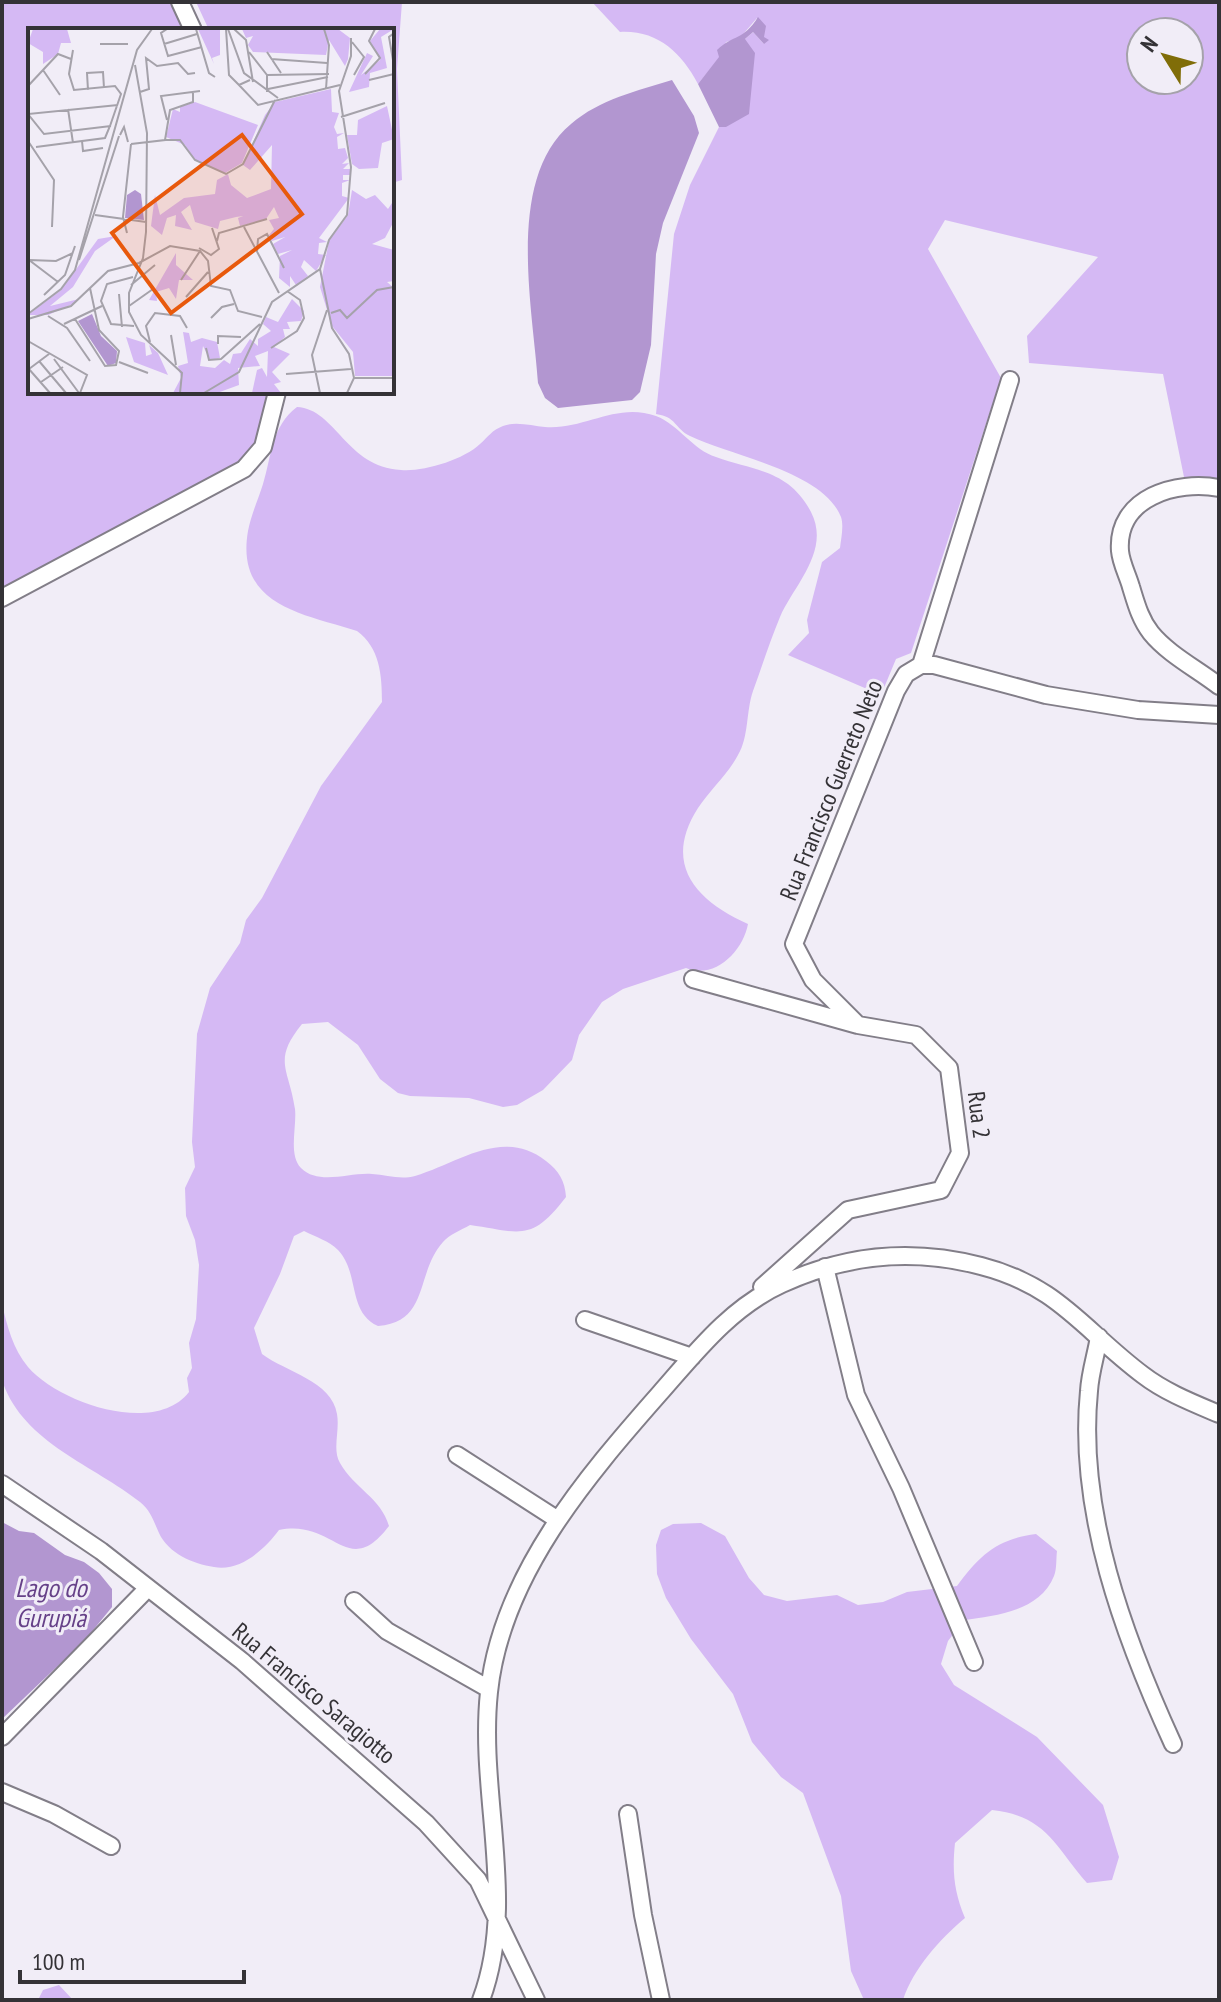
<svg xmlns="http://www.w3.org/2000/svg" width="1221" height="2002" viewBox="0 0 1221 2002" font-family="'PT Sans Narrow',sans-serif">
  <style>
    .green { fill: #d5b9f4; fill-rule: evenodd }
    .water { fill: #b296d0 }
    .lines { fill: none; stroke-linecap: round; stroke-linejoin: round }
    .minor-casing { stroke: #827e88; stroke-width: 20 }
    .minor { stroke: #fff; stroke-width: 16 }
    .labels { text-anchor: middle; dominant-baseline: central; stroke-width: 6; stroke-linejoin: round; paint-order: stroke }
    .street-label { font-size: 24px; fill: #343236; stroke: #f1edf7 }
    .water-label { font-size: 26px; font-style: italic; fill: #664188; stroke: #f1edf7 }
    .inset-road { fill: none; stroke: #a5a2aa; stroke-width: 2 }
    .view { fill: #e8590c; fill-opacity: 0.15; stroke: #e8590c; stroke-width: 4 }
    .inset-edge { fill: none; stroke: #343236; stroke-width: 4 }
  </style>
  <rect width="100%" height="100%" fill="#f1edf7"/>
  <!-- green -->
  <path class="green" d="M2,2h169l13,28h-154v362h238l-16,60 -14,11 -236,126z
    M196,2h206l-5,67 5,111 -10,3v-153h-183z
    M592,2h627v478l-35,-3 -21,-103 -134,-11 -2,-27 71,-79 -153,-37 -17,29 73,129 -90,275 -15,6 -15,36 -93,-40 21,-22 -2,-13 15,-58 18,-14c1,-9 4,-22 1,-31 -18,-46 -110,-61 -151,-81 -16,-8 -13,-19 -34,-22l18,-180 16,-49 29,-58h7l18,-87 9,-8 11,12 -7,-26 -18,21 -13,3 -6,15 -22,27c-17,-32 -41,-54 -78,-52zM1141,32h48v48h-48z
    M297,407c39,2 49,60 104,63 22,2 62,-10 79,-26 8,-7 12,-14 23,-18 13,-5 29,0 42,1 40,3 71,-25 111,-11 23,9 37,34 60,41 39,14 73,13 95,55 20,39 -17,73 -31,105 -10,24 -18,49 -27,74 -7,20 -4,46 -15,64 -10,19 -28,35 -40,53 -36,56 -2,93 50,116 -5,27 -33,56 -62,44l-63,21 -21,13 -23,33 -7,25 -29,30 -26,15 -14,2 -34,-9 -59,-2 -12,-3 -18,-14 -22,-34 -30,-23 -26,2c-30,37 -13,44 -7,85 2,17 -7,46 6,59 18,18 49,4 71,6 15,1 28,6 43,2 44,-13 87,-49 131,-15 13,10 19,20 20,36 -35,46 -46,35 -96,28 -9,5 -21,10 -27,17 -28,31 -13,80 -65,84 -31,-14 -18,-53 -40,-76 -9,-9 -22,-13 -34,-19l-10,5 -14,38 -26,54 8,26c24,18 70,27 75,60 3,17 -5,35 3,49 14,25 41,35 49,63 -42,55 -54,-8 -110,4 -14,19 -39,42 -65,37 -21,-3 -46,-14 -55,-34 -6,-13 -8,-22 -19,-31 -45,-36 -116,-59 -137,-119 -3,-21 -1,-56 -1,-79 5,22 11,45 26,63 31,36 127,69 161,25l-2,-14 5,-10 -3,-25 7,-24 3,-54 -4,-25 -9,-24 -1,-28 10,-21 -3,-25 5,-108 13,-46 30,-45 6,-23 16,-22 59,-112 61,-84c0,-27 -2,-54 -25,-71 -53,-17 -122,-25 -109,-100 3,-16 10,-31 15,-47 9,-29 8,-57 34,-77z
    M701,1523l24,13 24,42 15,17 23,6 50,-6 21,10 25,-3 24,-10 50,-6c23,-31 40,-47 79,-52l21,17c-1,7 0,18 -3,25 -14,35 -58,40 -90,44l-16,21 -7,23 13,21 83,52 66,68 16,52 -7,23 -25,3c-33,-38 -41,-67 -95,-73l-37,33c-3,28 -1,49 10,75 -25,21 -52,51 -62,82h-39l-13,-29 -10,-75 -38,-103 -22,-16 -29,-35 -19,-48 -42,-55 -25,-41 -9,-24 -1,-29 5,-15 12,-6z
    M59,1985l14,15h-35l5,-10z"/>
  <!-- water -->
  <path class="water" d="M758,17l8,9 -2,11 5,3 -5,4 -11,-12 -8,7 10,14 -6,61 -23,13h-7l-21,-43 21,-27 -2,-7c17,-16 26,-9 41,-33z
    M672,80l22,36 5,17 -36,90 -7,31 -5,91 -11,47 -8,8 -74,8 -13,-10 -7,-15c-5,-75 -33,-204 33,-259 29,-25 66,-33 101,-44z
    M2,1522l17,9 15,2 31,22 19,7 15,11 13,16v18l-27,33 -83,79z"/>
  <g class="lines">
    <!-- minor casing -->
    <g class="minor-casing">
      <path id="minor" d="M180,2l13,28
        M1219,488c-42,-8 -103,9 -99,63 1,12 8,25 11,36 5,16 9,32 20,46 17,21 46,36 68,53
        M2,598l242,-129 19,-22 14,-55
        M921,665h13l112,30 92,15 81,5
        M693,979l165,46 58,10 33,33 11,85 -19,37 -93,20 -86,77
        M858,1025l-45,-45 -19,-36 102,-253 10,-17 15,-9 89,-285
        M825,1267l31,128 45,93 73,174
        M585,1320l107,37
        M1099,1337c-3,18 -9,36 -10,54 -12,120 35,246 84,353
        M457,1455l101,65
        M2,1484l99,67 141,110 184,162 52,57 58,120
        M354,1601l33,30 102,58
        M2,1737l145,-148
        M2,1792l52,22 57,32
        M628,1814l15,101 18,85
        M481,2000c37,-99 -3,-205 8,-308 12,-116 97,-215 171,-299 36,-41 71,-86 122,-109 65,-30 130,-36 199,-18 78,20 102,64 162,109 22,17 50,28 76,39"/>
    </g>
    <!-- minor -->
    <use href="#minor" class="minor"/>
  </g>
  <g class="labels">
    <!-- street labels -->
    <g class="street-label">
      <text transform="translate(831 790) rotate(-68)">Rua Francisco Guerreto Neto</text>
      <text transform="translate(979 1115) rotate(83)">Rua 2</text>
      <text transform="translate(314 1693) rotate(40)">Rua Francisco Saragiotto</text>
    </g>
    <!-- water labels -->
    <g class="water-label">
      <text x="51" y="1587">Lago do<tspan x="51" dy="30">Gurupiá</tspan></text>
    </g>
  </g>
  <!-- overview -->
  <g transform="translate(28 28)">
    <rect width="366" height="366" fill="#f1edf7"/>
    <path d="M5,1h34l4,14h-10l-3,11 -15,10v-12l-15,-9zM170,1h22v26l-8,3 2,6zM214,1h96l12,9 -2,21 -3,7 -16,-26 -3,15 -73,-3 -5,-7 5,-9 -7,2zM352,1h14l-13,8 6,31 -17,5 -1,14 -20,5 18,-39 6,3 -12,19 19,-15 -10,-19zM303,61l1,23 7,1 -5,14 3,7 7,-1 -7,4 1,12 7,-1 3,10 -6,6 7,-1 -6,6h7v6h-7v5h7l-8,3v13l7,2 -30,40 8,4 -8,1 -1,11 8,1 -10,16 -12,-11 -3,7 7,9 -12,9 -6,-9v11l-11,-9 1,-22 12,-6 -14,4 -5,-10 12,-7 -13,4 -3,-6 5,-6 -5,-9 10,-2 -5,-11 -8,12 -26,7 -2,-8 5,-2 -7,1 -16,4 -2,8 -23,-7 -5,-17 -9,7 11,18 -17,-4 1,-11 -9,3 -5,17 -11,-9 4,-31 5,20 24,-17 31,-4 2,-14 11,-6 3,11 16,13 24,-9 1,-44 -22,25 -7,-5 22,-50 10,-13zM167,74l63,23 -16,38 -17,10 -30,-13 -10,-15 -19,-8 7,-28 7,3v-5zM359,78l7,33 -12,4 -4,25 -19,1 -7,-5 -5,-29h10l1,-15zM324,162l14,9 9,-4 13,14 6,-9v21l-9,17 -13,6 22,6v31l-7,1 7,6v88h-39l-2,-24 -21,-26 -12,-39 9,-46 19,-26zM88,208l-21,15 -22,36 -23,19 29,-7 -4,4 -27,12h-20l33,-25 37,-51zM148,225v12l17,15h-14l-3,19 -7,-11 -13,4 1,9 -8,-1zM264,271l12,12 -3,10 -14,1 3,7h-7l2,8 -11,10 16,7 -18,18 9,10 -7,2 7,9h-29l5,-23 5,-2 5,9 1,-26 -13,5 5,10 -22,2 1,17 -22,8h-44l8,-15 -3,-12 10,-3 -5,-31 6,1 2,9 11,-4 15,4 3,16 -10,2 -7,-14 -3,20 15,2 9,-8 6,4 3,-10 8,-1 9,-14 8,7v-7l13,-8 -8,-7 3,-7 12,5zM98,309l19,6 1,13 6,-2 -3,-9 9,8 10,22 -34,-13z" fill="#d5b9f4"/>
    <path d="M107,162l6,4 3,26 -19,-2 2,-23zM64,286l9,22 16,15 -1,12 -8,3 -30,-45z" fill="#b296d0"/>
    <path class="inset-road" d="M139,1l-6,4 7,23 34,-9M168,1l13,44 6,4M198,1l3,46 10,10 11,-5M200,1l16,44 34,25M206,1l12,11 7,42M296,1l5,16 -3,44M366,5l-5,4 5,29M324,14l12,15 -10,18M72,16h28M136,16l33,-10M221,24l18,23v17M239,24l14,21M243,31l56,4M107,37l12,68 -1,99 -3,26 -14,35v19l12,23 41,38 -2,20M15,42l17,25M337,46l15,-16 -11,-17 6,-12M239,47l62,-1M341,52l25,-6M211,57l19,20 82,-20M0,58l30,-32 13,5M240,61l60,-12M60,62l-1,-17 16,-1 1,16M112,64l9,-3 -3,-31 11,8 21,-3 10,11 7,-1M40,81l5,34M313,89l44,-14M139,92l-6,-24 39,-5M83,98l-67,8 -16,-20 90,-9M92,107l4,-8 4,15M137,112h15l15,20 31,14 17,-10 32,-64M0,113l26,39 -2,47M54,113l1,10 20,-3M103,116l34,-4 5,-30 23,-8v-10M8,119l69,-9 5,-12 11,-32 -6,-8 -41,4 -5,-16 4,-24M67,187l51,7M216,199l35,66M99,205l-4,-16 8,-73M189,213l2,-8 48,-14M171,220l12,7 8,-6 -7,-21M229,224l1,-13 9,-5 17,34M1,232l27,1 17,-8M1,232l29,22M51,232l40,-124M292,241l12,59 17,26 5,24 -7,15M105,249l-26,7 -6,17 10,23 23,2M153,252l19,-29M103,257l24,-20M91,266l3,33M16,267l21,-20 10,-29M158,269l22,-25M101,278l24,-17M303,285l9,-3 7,8 30,-28 17,-3M0,286l33,-25 14,-19 62,-220 15,-21M20,288l19,12 23,33M183,290l11,-11 12,-3M0,291l43,-13 37,-35 31,-8 31,-17 30,5 8,10 3,25 19,4 8,21 24,6M47,291l30,47 11,-1 3,-14 -20,-21 -9,-42M36,296l38,-18M143,307l5,30M0,313l59,34 -7,18M122,314l-4,-16 9,-13 25,3 7,12M190,316v-8l23,1M178,320l3,12 12,-1 39,-35M243,320l26,-17 7,-13 -4,-18 -13,-9M26,331l25,34M11,333l27,32M91,334l29,11M0,340l22,25M1,341l20,-15M258,346l65,-5M326,350h40M13,354l22,-15M176,365l35,-21 33,-70 48,-33 9,-29 18,-25 4,-48 -12,-76 12,-35v-18M292,365l-8,-38 15,-45"/>
    <path class="view" d="M214,107l60,79 -131,99 -59,-80z"/>
    <rect width="366" height="366" class="inset-edge"/>
  </g>
  <!-- border -->
  <rect width="1221" height="2002" fill="none" stroke="#343236" stroke-width="8"/>
  <!-- north arrow -->
  <g transform="translate(1165 56) rotate(307)"><circle r="38" fill="#f1edf7" stroke="#a5a2aa" stroke-width="2"/>
  <path d="M0-6L14 30L0 20L-14 30Z" fill="#806d08"/>
  <text y="-12" font-size="22" font-weight="bold" text-anchor="middle" fill="#343236">N</text>
  </g>
  <!-- scale -->
  <path d="M20 1970v12h224v-12" fill="none" stroke="#343236" stroke-width="4"/>
  <text x="32" y="1970" font-size="24" fill="#343236" stroke="#f1edf7" stroke-width="6" paint-order="stroke">100 m</text>
</svg>
